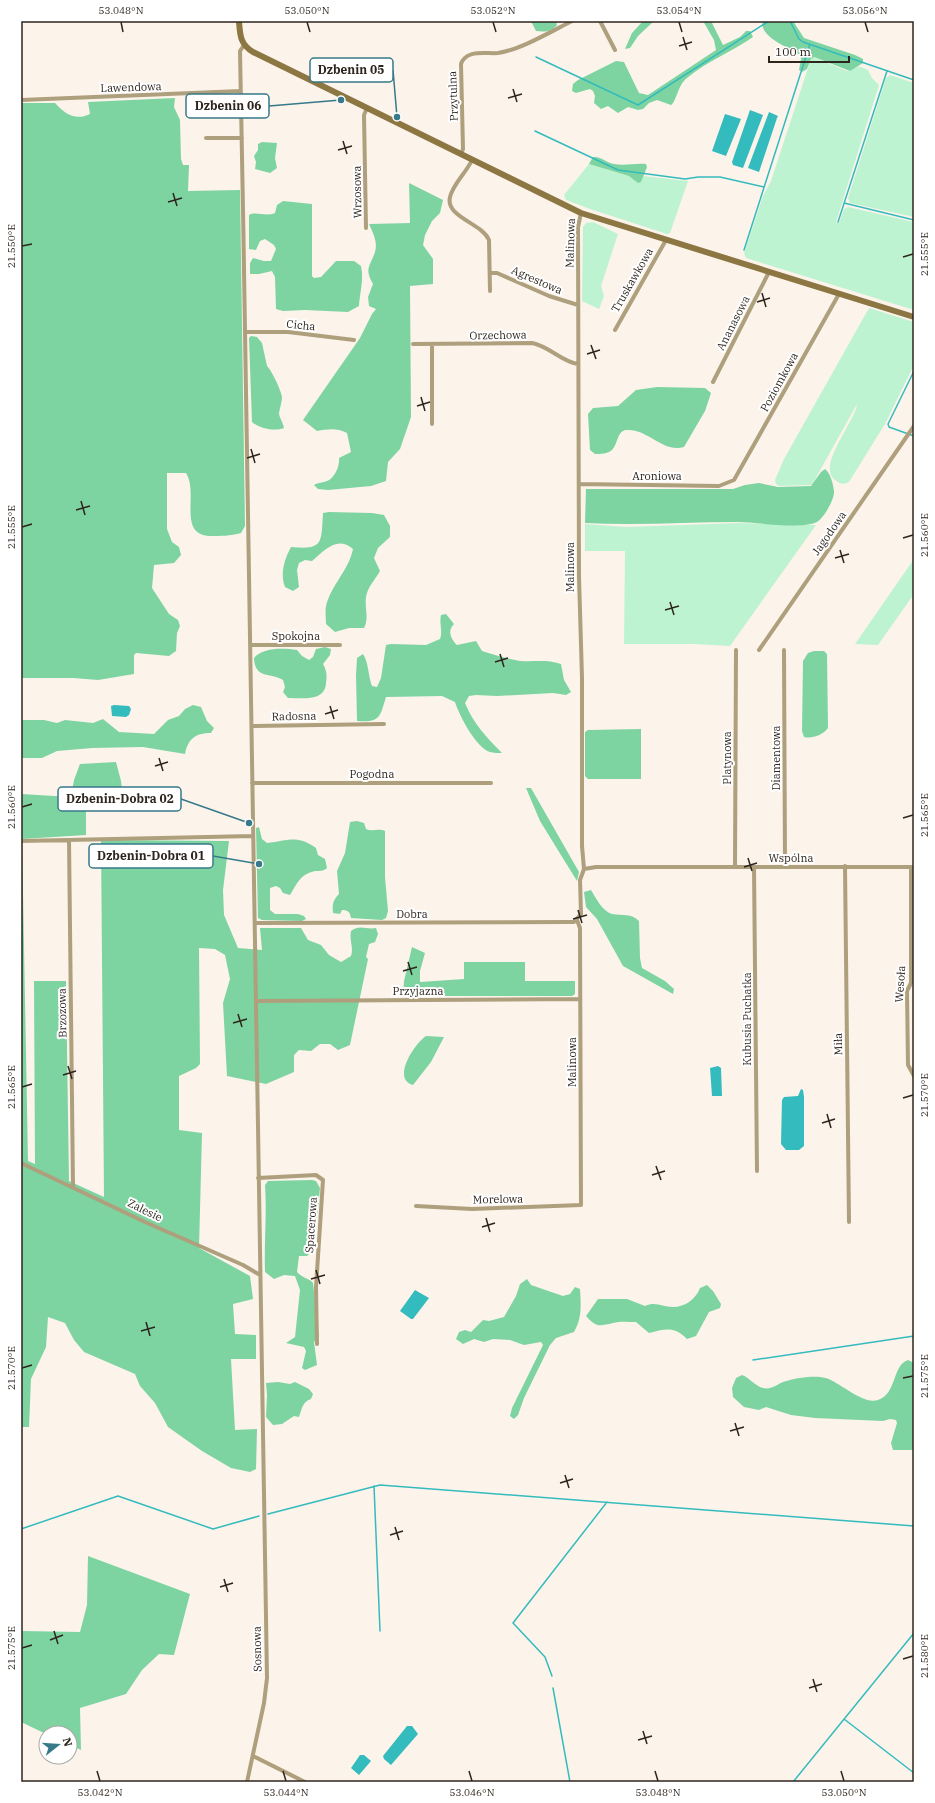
<svg xmlns="http://www.w3.org/2000/svg" width="935" height="1803" viewBox="0 0 935 1803" font-family="'IBM Plex Serif',serif">
  <style>
    .green { fill: #bef3d1 }
    .forest { fill: #7dd4a1 }
    .water { fill: #34bbbd }
    .lines { fill: none; stroke-linecap: round; stroke-linejoin: round }
    .stream { stroke: #34bbbd; stroke-width: 1.5 }
    .street { stroke: #ae9f7d; stroke-width: 4 }
    .secondary { stroke: #8c7642; stroke-width: 6 }
    .ticks { fill: none; stroke: #2e251e; stroke-width: 1.5 }
    .labels { text-anchor: middle; dominant-baseline: central; stroke-width: 4; stroke-linejoin: round; paint-order: stroke }
    .street-label { font-size: 11px; fill: #2e251e; stroke: #fff }
    .leader { fill: none; stroke: #367989; stroke-width: 1.5 }
    .callout-dot { fill: #367989; stroke: #fff; stroke-width: 1.5 }
    .callout { fill: #fff; stroke: #367989; stroke-width: 1.5 }
    .callout-label { font-size: 12px; text-anchor: middle; font-weight: bold; fill: #2e251e }
    .neatline { fill: none; stroke: #2e251e; stroke-width: 1.5 }
    .ticks-label { font-size: 10px; text-anchor: middle; fill: #2e251e }
  </style>
  <rect width="100%" height="100%" fill="#fcf3eb"/>
  <!-- green -->
  <path class="green" d="M813,57l34,14h3c7,-6 10,-5 18,-1l4,8 7,7 -43,137 3,1 5,-14 4,-2 66,15v88l-168,-52 -2,-5 19,-57 8,-15 40,-122z
    M890,75l24,8v134l-64,-14 -2,-5 38,-120z
    M589,164l40,12 12,6 2,-6 45,5 -18,52 -3,1 -77,-25 -24,-9 -2,-5z
    M593,222l25,12 -17,52 3,10 -5,13 -17,-8 1,-74 3,-4z
    M869,308l45,14v43l-29,59 -36,58c-6,3 -9,2 -14,-2 -19,-14 20,-58 22,-76l-44,79 -2,2 -32,1 -3,-2 -1,-4 9,-21z
    M738,523l78,2 -86,121 -36,-2h-70l1,-93h-40v-27l41,3z
    M914,559v35l-36,51 -23,-1z"/>
  <!-- forest -->
  <path class="forest" d="M531,21h25l1,4c-6,7 -12,7 -21,6z
    M643,21h11l-16,15 -8,12 -5,1 7,-16z
    M703,21h8l12,24 17,-8 6,-6h4l3,6c-21,15 -46,24 -66,41 -10,8 -10,23 -16,27l-14,-5 -8,3 -6,6 -5,1 -10,-3 -10,6 -10,-7 -7,3 -7,-6 1,-7 -2,-5 -3,-2 -14,4 -4,-2 1,-7 5,-4 38,-19 8,1 15,31 9,2 68,-45 -2,-10z
    M763,21h30l11,17 51,17 8,4v4l-13,8 -36,-14 -3,2 -4,10 -5,3 -3,-2 2,-11 -1,-4c-10,-7 -42,-18 -37,-34z
    M175,98l-1,9 6,13 1,39 2,6h6l-1,26 52,-1 5,336 -4,7c-11,3 -20,3 -31,3 -33,-1 -11,-43 -24,-63h-19v56l5,13 7,5 2,8 -7,8 -20,2 -2,23 17,26 9,6 2,6 -3,7 -1,18 -7,5 -33,-3 -2,2v19l-36,6 -25,-2h-52v-575h34c10,11 20,18 35,11l-2,-12z
    M262,142l15,1 -2,15 2,10 -7,5 -15,-4 1,-7 -2,-6 4,-6v-6z
    M593,157c8,-1 14,6 21,7 11,2 21,-1 32,0l1,3 -6,15 -3,1 -9,-7 -40,-12z
    M409,183l34,17 -3,13 -8,8 -7,14 -2,10 10,14v25l-23,2 1,131 -11,32 -12,13 -2,19 -15,5 -43,4 -10,-1 -4,-4c5,-3 9,-2 13,-4 8,-3 13,-16 12,-23l12,-6 -4,-19c-10,-5 -18,-4 -30,-2l-14,-11 57,-82 12,-24 4,-5 -7,-3 -1,-9 5,-13c-9,-16 -3,-17 2,-32 3,-10 -2,-19 -6,-28l41,-1z
    M283,201l29,3v72l2,2 7,-1 15,-16h18l7,5c3,14 -1,25 -2,40l-11,6 -43,-2 -22,1 -7,-2 -1,-32 -3,-6 -13,3h-9v-11l3,-5 11,3h7l5,-12 -2,-4 -9,-6 -5,2 -4,9 -7,-1v-34c7,-4 17,2 26,-2l2,-8z
    M251,336l6,1 5,6 5,23c5,5 14,24 15,31 0,5 -2,10 -3,16 0,4 4,9 5,15 -10,4 -25,0 -32,-6l-3,-84z
    M657,387l48,1 6,5 -6,18 -21,36c-22,6 -36,-19 -58,-17 -9,1 -8,14 -14,20 -4,4 -12,4 -17,4l-5,-4 -2,-36 5,-6 25,-2 18,-16z
    M825,469c6,5 8,15 9,22 1,8 -11,28 -17,31 -18,8 -59,0 -79,0 -52,0 -102,4 -153,1l1,-34h147l12,-4 14,-2 19,4 33,-1 10,-14z
    M329,512l43,1 12,2 6,11v11l-12,11 -4,10 6,13c-4,7 -11,15 -13,22 -4,12 3,24 -3,35h-15l-14,4 -9,-8c0,-5 -1,-13 0,-18 5,-21 23,-36 27,-57 -16,-14 -29,2 -41,12l-7,-1 -6,3 -2,7 2,17 -6,4 -8,-4c-5,-13 -1,-27 6,-40 33,3 30,-4 32,-34z
    M446,614l8,10c-7,7 -3,15 3,21l19,-4 6,10c13,4 25,8 38,10 15,1 26,-2 41,3l3,16 7,12 -5,3 -13,-2 -56,3 -21,-1 -7,1 -4,7c8,20 22,35 37,50 -3,0 -9,0 -12,-1 -14,-4 -31,-37 -35,-50l-13,-6 -56,1c-6,19 -5,26 -29,24l-1,-46 1,-17 6,-4c6,9 5,22 9,32l5,1 4,-9 5,-33 5,-1 35,1 14,-6c3,-8 -1,-15 1,-24z
    M325,647l6,2 -1,6 -7,9c4,7 4,12 3,19 -1,19 -24,15 -38,15l-5,-6 2,-5 -2,-7c-12,-8 -28,0 -29,-22 9,-11 30,-10 43,-8l5,6 7,4 4,-3 3,-8z
    M814,651h10l3,3 1,74c-5,7 -16,11 -24,9l-2,-6 1,-70 5,-8z
    M193,705l8,2 6,14 7,7 -3,5c-16,0 -23,6 -26,21l-42,-7 -51,1 -35,3 -15,7h-21v-38h23l13,3 8,-3 28,3 10,-4 16,13 35,2 14,-14 11,-4 6,-7z
    M641,729v50h-53l-3,-3v-44l3,-2z
    M116,762l5,19 2,16 -37,1v37l-64,4 6,322 7,3 -1,-183h32l3,200 35,16 -3,-357 128,1 -6,49 1,25 14,33 24,2 -2,-22h41l7,12 13,5 8,10 12,7 10,-6c3,-9 -2,-15 0,-25 9,-7 15,-1 25,-3l2,6 -3,8 -6,2 -3,13 2,2 -18,86 -12,5 -8,-6h-10l-9,7 -12,-1 -5,5v17l-28,12 -39,-8 -4,-73 7,-24 -5,-24 -10,-6 -16,-1 1,116 -4,4 -17,8v54l23,3 -3,115 51,28 3,23 -20,5 2,30 21,1v24h-25l4,71 22,-1 -1,40 -6,3 -19,-4 -29,-17 -34,-24 -13,-24 -15,-17 -5,-12 -51,-22 -10,-12 -9,-17 -17,-6 -2,30 -15,32 -2,48h-7l-1,-633 50,3 3,-17 6,-16z
    M526,788h5l48,84 -2,9 -37,-60z
    M357,821l7,2 2,6c6,3 12,-1 19,2v46l3,34 -2,7 -4,2 -31,-2c-1,-6 -3,-8 -9,-8l-2,4 -7,-1c-1,-8 0,-13 6,-19l-2,-23 8,-18 5,-31z
    M259,827l3,12 5,4c20,-2 30,-9 49,5l2,7 7,4 2,9c-3,3 -7,3 -12,3 -15,3 -18,13 -25,24l-7,-2 -3,-5 -4,-2 -6,2v22l5,4h23l6,2 2,3 -4,2 -40,-1 -4,-2 -2,-90z
    M591,890c5,8 11,21 21,24 11,2 19,-1 27,7l1,37 2,10 23,13 9,8 -1,5 -50,-28 -26,-47 -11,-12 -2,-15z
    M412,947l13,6 -5,18v11l44,-3v-17h61v19h50v13l-3,2h-169l1,-15z
    M426,1036l18,1 -13,25 -18,23c-22,-6 2,-42 13,-49z
    M312,1180l4,1 4,7 -6,61 -7,7h-8l-2,16c5,6 12,6 16,11l6,54 -5,5 3,23 -12,5 -3,-2 4,-17 -2,-4 -18,-4 9,-6 5,-47 -5,-14 -11,-1 -10,4 -9,-7c-1,-30 2,-58 0,-87l3,-4z
    M527,1279l4,6 32,11 7,-2 5,-7 5,2c1,16 2,30 -6,43l-18,6 -6,7 -26,53 -6,17 -4,4 -4,-3 2,-8 31,-63 -2,-3 -17,3 -14,-5 -17,-1 -9,3 -10,-3 -11,5 -7,-5 3,-7 6,-2 6,2 12,-12 6,1 15,-4 12,-21 4,-12z
    M707,1285l6,6 8,13 -1,4 -11,4 -13,24 -9,3c-13,-13 -22,-10 -38,-6l-13,-11c-7,0 -16,-1 -23,1 -14,3 -16,5 -27,-7l12,-17h29l18,7c11,-5 17,1 28,1 12,0 23,-8 27,-19z
    M908,1360l6,3v86l-2,1h-19l-2,-7 6,-20 -1,-3 -6,-1 -7,2 -68,-3 -24,-3 -25,-8 -7,3 -15,-3 -11,-10 -1,-9 4,-10 6,-3c8,3 13,11 21,13 8,2 13,-3 20,-6 12,-4 30,-7 43,-4 15,5 37,27 52,22 19,-6 14,-35 30,-40z
    M278,1382l12,2 5,-2 14,7 4,5 -2,5c-9,3 -9,10 -12,18l-5,-1 -12,8 -9,1 -7,-8 1,-22 -1,-12z
    M88,1556l102,38 -16,61 -15,-1 -17,16 -16,24 -46,14 1,42 -11,-5v-12l-24,1 -25,-12v-91l59,1 7,-27z"/>
  <!-- water -->
  <path class="water" d="M750,110l13,5 -20,53 -10,-3 -1,-3z
    M769,112l9,4 -1,2 -18,54 -11,-4z
    M725,114l16,5 -15,37 -14,-5z
    M114,705l15,1 2,3 -2,6 -3,2 -14,-1 -1,-10z
    M718,1066l3,2 1,28h-10l-2,-28z
    M801,1089l2,1 1,7v49l-5,4h-13l-5,-6 1,-44 2,-3 14,-1z
    M415,1290l14,8 -16,21h-2l-11,-8z
    M407,1726h5l6,8 -27,31 -7,-6 -1,-3z
    M360,1755h4l7,6 -12,14 -8,-7z"/>
  <g class="lines">
    <!-- stream -->
    <path class="stream" d="M790,21l9,18 4,3 111,38
      M536,57l102,48 131,-84
      M535,131l83,39 67,9 13,-2h22l44,10
      M844,203l70,17
      M838,222l49,-151
      M744,250l66,-206
      M914,371l-26,53 1,3 25,9
      M753,1360l161,-24
      M374,1486l6,145
      M268,1514l112,-29 534,41
      M21,1529l97,-33 95,33 46,-13
      M552,1676l-7,-19 -32,-34 94,-121
      M553,1688l17,94
      M844,1719l70,54
      M793,1782l121,-149"/>
    <!-- street -->
    <path class="street" d="M600,21l15,29
      M244,45l-4,6c11,542 14,1084 27,1627l-3,25 -17,79
      M21,100l220,-9
      M206,138h36
      M461,154l2,-5 -2,-85c5,-15 24,-10 37,-11 22,-3 54,-22 74,-32
      M472,160c-6,13 -19,24 -22,37 -5,20 32,26 39,43l1,51
      M366,228l-2,-113 3,-7
      M490,273h7l52,23 29,9
      M615,330l51,-90
      M246,332h42l66,8
      M413,344l119,-1c17,3 30,19 46,21
      M432,344v80
      M713,382l56,-110
      M579,484l140,2 15,-6 105,-186
      M251,645h89
      M759,650l155,-224
      M784,650l1,217
      M252,726l132,-2
      M252,783h239
      M69,840l4,346
      M21,841l232,-5
      M845,866l4,356
      M735,867l1,-217
      M754,867l3,304
      M911,867v116l-4,8 1,74 6,11
      M584,869l12,-2h318
      M255,923l313,-1h6l7,-8 -1,-34 4,-11 -2,-23v-168l-3,-101 -1,-350 3,-14
      M256,1001l324,-2
      M21,1163l124,59 98,43 17,10
      M258,1178l58,-3 7,5 -7,107 1,57
      M416,1206l56,3 109,-4 -1,-277 -3,-8
      M253,1756l52,26"/>
    <!-- secondary -->
    <path class="secondary" d="M239,21c1,14 1,23 14,31l328,161 333,104"/>
  </g>
  <!-- ticks -->
  <path class="ticks" d="M121,22l2,10M307,22l3,10M493,22l3,10M679,22l3,10M865,22l3,10M683,37l4,13M679,46l13,-4M513,89l4,13M508,98l14,-4M343,141l4,13M338,150l14,-4M173,193l4,13M168,202l14,-4M22,246l10,-2M903,257l10,-3M762,293l4,14M757,302l13,-4M591,345l5,14M587,354l13,-4M421,397l4,14M417,406l13,-4M251,449l4,14M247,458l13,-4M81,501l4,14M76,510l14,-4M22,527l10,-3M903,538l10,-3M840,550l4,13M835,558l14,-4M670,602l4,13M665,610l14,-4M500,654l4,13M495,662l13,-4M330,706l4,13M325,714l13,-4M159,758l4,13M155,766l13,-4M22,807l10,-3M903,818l10,-3M748,858l4,13M744,867l13,-4M578,910l4,13M573,919l14,-4M408,962l4,13M403,971l14,-4M238,1014l4,13M233,1023l14,-4M68,1066l4,13M63,1075l13,-4M22,1087l10,-3M903,1098l10,-3M827,1114l4,14M822,1123l13,-4M656,1166l5,14M652,1175l13,-4M486,1218l4,14M482,1227l13,-4M316,1270l4,14M311,1279l14,-4M146,1322l4,14M141,1331l14,-4M22,1368l10,-3M903,1378l10,-2M735,1423l4,13M730,1431l14,-4M565,1475l4,13M560,1483l13,-4M395,1527l4,13M390,1535l13,-4M224,1579l4,13M220,1587l13,-4M54,1631l4,13M50,1640l13,-5M22,1648l10,-3M903,1659l10,-3M813,1679l4,13M809,1688l13,-4M643,1731l4,13M638,1740l14,-4M97,1771l3,10M283,1771l3,10M469,1771l3,10M655,1771l3,10M841,1771l3,10"/>
  <g class="labels">
    <!-- street labels -->
    <g class="street-label">
      <text transform="translate(131 87) rotate(-2)">Lawendowa</text>
      <text transform="translate(453 96) rotate(-92)">Przytulna</text>
      <text transform="translate(357 192) rotate(-91)">Wrzosowa</text>
      <text transform="translate(570 243) rotate(-88)">Malinowa</text>
      <text transform="translate(537 280) rotate(23)">Agrestowa</text>
      <text transform="translate(632 280) rotate(-60)">Truskawkowa</text>
      <text transform="translate(733 323) rotate(-63)">Ananasowa</text>
      <text transform="translate(301 325) rotate(6)">Cicha</text>
      <text transform="translate(498 335) rotate(-1)">Orzechowa</text>
      <text transform="translate(779 382) rotate(-61)">Poziomkowa</text>
      <text x="657" y="476">Aroniowa</text>
      <text transform="translate(829 533) rotate(-55)">Jagodowa</text>
      <text transform="translate(570 567) rotate(-90)">Malinowa</text>
      <text x="296" y="636">Spokojna</text>
      <text transform="translate(294 716) rotate(-1)">Radosna</text>
      <text transform="translate(727 758) rotate(-90)">Platynowa</text>
      <text transform="translate(776 758) rotate(-90)">Diamentowa</text>
      <text x="372" y="774">Pogodna</text>
      <text x="791" y="858">Wspólna</text>
      <text x="412" y="914">Dobra</text>
      <text transform="translate(900 984) rotate(-86)">Wesoła</text>
      <text x="418" y="991">Przyjazna</text>
      <text transform="translate(62 1013) rotate(-91)">Brzozowa</text>
      <text transform="translate(747 1019) rotate(-90)">Kubusia Puchatka</text>
      <text transform="translate(838 1044) rotate(-91)">Miła</text>
      <text transform="translate(572 1062) rotate(-90)">Malinowa</text>
      <text transform="translate(498 1199) rotate(-1)">Morelowa</text>
      <text transform="translate(145 1210) rotate(26)">Zalesie</text>
      <text transform="translate(311 1225) rotate(-86)">Spacerowa</text>
      <text transform="translate(257 1649) rotate(-91)">Sosnowa</text>
    </g>
  </g>
  <!-- callouts -->
  <path class="leader" d="M397 117L393 70M341 100L269 106M249 823L181 799M259 864L213 856"/>
  <g class="callout-dot">
    <circle cx="397" cy="117" r="4"/>
    <circle cx="341" cy="100" r="4"/>
    <circle cx="249" cy="823" r="4"/>
    <circle cx="259" cy="864" r="4"/>
  </g>
  <g class="callout">
    <rect x="310" y="58" width="83" height="24" rx="4"/>
    <rect x="186" y="94" width="83" height="24" rx="4"/>
    <rect x="58" y="787" width="123" height="24" rx="4"/>
    <rect x="89" y="844" width="124" height="24" rx="4"/>
  </g>
  <g class="callout-label">
    <text x="351" y="74">Dzbenin 05</text>
    <text x="228" y="110">Dzbenin 06</text>
    <text x="120" y="803">Dzbenin-Dobra 02</text>
    <text x="151" y="860">Dzbenin-Dobra 01</text>
  </g>
  <!-- border -->
  <rect width="935" height="1803" fill="none" stroke="#ffffff" stroke-width="44"/>
  <!-- north arrow -->
  <g transform="translate(58 1745) rotate(73)"><circle r="19" fill="#ffffff" stroke="#aba8a5"/>
  <path d="M0-3L7 15L0 10L-7 15Z" fill="#367989"/>
  <text y="-6" font-size="11" font-weight="bold" text-anchor="middle" fill="#2e251e">N</text>
  </g>
  <!-- scale -->
  <path d="M769 56v6h80v-6" fill="none" stroke="#2e251e" stroke-width="2"/>
  <text x="775" y="56" font-size="12" fill="#2e251e" stroke="#ffffff" stroke-width="3" paint-order="stroke">100 m</text>
  <rect x="22" y="22" width="891" height="1759" class="neatline"/>
  <g class="ticks-label">
    <text x="121" y="14">53.048°N</text>
    <text x="307" y="14">53.050°N</text>
    <text x="493" y="14">53.052°N</text>
    <text x="679" y="14">53.054°N</text>
    <text x="865" y="14">53.056°N</text>
    <text transform="translate(11 246) rotate(-90)" y="4">21.550°E</text>
    <text transform="translate(924 254) rotate(-90)" y="4">21.555°E</text>
    <text transform="translate(11 527) rotate(-90)" y="4">21.555°E</text>
    <text transform="translate(924 535) rotate(-90)" y="4">21.560°E</text>
    <text transform="translate(11 807) rotate(-90)" y="4">21.560°E</text>
    <text transform="translate(924 815) rotate(-90)" y="4">21.565°E</text>
    <text transform="translate(11 1087) rotate(-90)" y="4">21.565°E</text>
    <text transform="translate(924 1095) rotate(-90)" y="4">21.570°E</text>
    <text transform="translate(11 1368) rotate(-90)" y="4">21.570°E</text>
    <text transform="translate(924 1376) rotate(-90)" y="4">21.575°E</text>
    <text transform="translate(11 1648) rotate(-90)" y="4">21.575°E</text>
    <text transform="translate(924 1656) rotate(-90)" y="4">21.580°E</text>
    <text x="100" y="1796">53.042°N</text>
    <text x="286" y="1796">53.044°N</text>
    <text x="472" y="1796">53.046°N</text>
    <text x="658" y="1796">53.048°N</text>
    <text x="844" y="1796">53.050°N</text>
  </g>
</svg>
